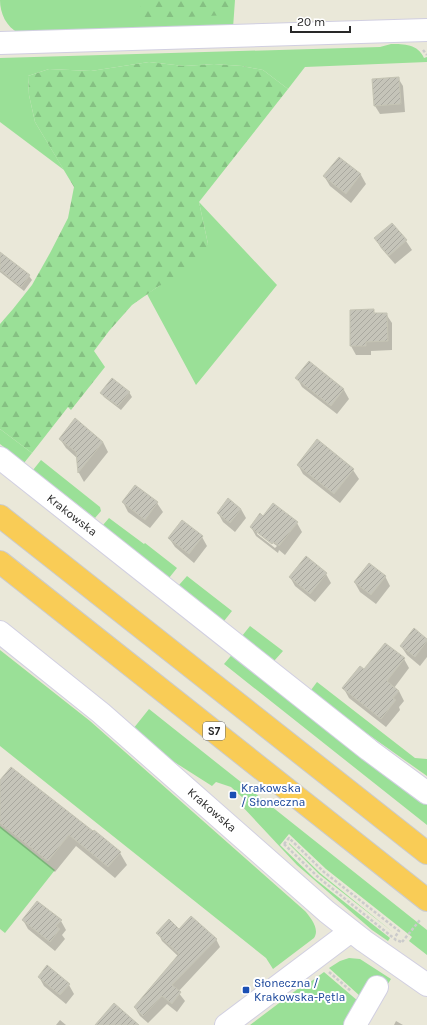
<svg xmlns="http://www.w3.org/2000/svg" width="427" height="1025" viewBox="0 0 427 1025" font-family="Karla,sans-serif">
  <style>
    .grass { fill: #9ae097 }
    .forest { fill: url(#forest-firs) }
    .shadow { fill: #0003; fill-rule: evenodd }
    .building { fill: url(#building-hatch); stroke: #c5c4b4 }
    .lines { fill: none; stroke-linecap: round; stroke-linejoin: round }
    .minor-casing { stroke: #d1cfe1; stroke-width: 24 }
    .highway-casing { stroke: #cbcbcb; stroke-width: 24 }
    .path { stroke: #cbcbcb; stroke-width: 2.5; stroke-dasharray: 3 2; stroke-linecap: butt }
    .minor { stroke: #fff; stroke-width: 22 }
    .highway { stroke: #f9cc56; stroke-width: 22 }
    .path-bridge { stroke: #cbcbcb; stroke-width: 2.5; stroke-dasharray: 3 2; stroke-linecap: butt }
    .transit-dot { fill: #1a4fb4; stroke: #fff; stroke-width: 1.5 }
    .labels { text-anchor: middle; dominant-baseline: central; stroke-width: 4; stroke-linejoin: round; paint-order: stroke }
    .shield { fill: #fff; stroke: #686868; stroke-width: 1 }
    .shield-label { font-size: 11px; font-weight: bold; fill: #282828 }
    .street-label { font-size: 12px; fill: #282828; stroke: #fff }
    .transit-label { font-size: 12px; fill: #164399; stroke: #fff; text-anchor: start }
  </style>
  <defs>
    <pattern id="forest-firs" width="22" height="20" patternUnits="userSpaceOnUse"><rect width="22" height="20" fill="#9ae097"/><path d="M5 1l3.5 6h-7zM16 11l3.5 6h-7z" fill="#85c082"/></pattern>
    <pattern id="building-hatch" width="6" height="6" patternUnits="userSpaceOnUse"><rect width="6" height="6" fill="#c5c4b9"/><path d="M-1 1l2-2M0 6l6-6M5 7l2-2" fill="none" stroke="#a9a89f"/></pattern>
  </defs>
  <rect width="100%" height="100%" fill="#eae8d9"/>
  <!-- grass -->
  <path class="grass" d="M0,0h235l-2,28 -214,5c-13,-6 -19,-20 -19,-33z
    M391,44c13,0 27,0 33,14l3,-1v5l-122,5 -17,22 -25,-19 -21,-4 -28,-2 -30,2 -35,-4 -58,9 -42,-2 -21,7 1,19 6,27 29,48 -64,-48v-64l380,-11z
    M199,202l78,83 -81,100 -49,-91 12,-8 49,-42z
    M0,429l32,24 -8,10 -24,-19z
    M41,460l59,47 1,4 -6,7 -62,-48z
    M109,518l35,26 1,-1 32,25 -8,10 -66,-53z
    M187,576l45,35 -8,10 -45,-36z
    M250,626l33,25 -9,10 -32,-25z
    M0,650l90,71 215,190c6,7 15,18 9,27l-41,31 -7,-11 -266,-212z
    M235,651l192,152v22l-203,-161z
    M317,682l98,76 12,1v17l-65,-46 -51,-40z
    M149,709l278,221v25l-18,-14 3,-4 -86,-68 -37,-35 -9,11 34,33 76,60 -2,3 -16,-11 -75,-65 -57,-61 4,-5 -13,-12 -15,-5 -4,4 -55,-35 -24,-22z
    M0,826l55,44 -50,63 -5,-4z
    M289,843l31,30 74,60 -75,-59 -30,-30z
    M349,958l11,1 31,20 -7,11 -24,6 -31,-28 11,-7z
    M324,972l34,29 -14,24h-94l57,-43 2,1z"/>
  <!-- forest -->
  <path class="forest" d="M144,0h86l-2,15 -82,4 -8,-8z
    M149,62l35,4 30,-2 28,2 21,4 25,19 -89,113 9,42 -10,23 -39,19 -27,19 -23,26 -15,20 11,16 -34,43 -3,-3 -36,46 -32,-24v-105l13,-15 19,-24 18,-32 18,-35 6,-31 -39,-65 -6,-27 -1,-19 21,-7 42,2z"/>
  <!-- shadow -->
  <path class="shadow" d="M398,78l5,8 2,26 -25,2 -5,-8z
    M339,158l22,17 5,9 -15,19 -21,-17 -6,-10z
    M392,224l14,17 6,9 -17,14 -14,-16 -6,-10z
    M0,253l29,23 3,4 -8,11 -24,-19z
    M373,310l2,4h11l6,9v27l-21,1v4h-15l-5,-9v-35z
    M309,363l35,27 5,9 -12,15 -35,-27 -5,-9z
    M129,392l3,5 -11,13 -17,-13 -3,-4z
    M60,439l43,3 5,10 -24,30 -5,-9 -2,-15 -11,-10z
    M298,465l55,5 6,9 -19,24 -37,-29z
    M123,502l34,1 6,9 -13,16 -22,-16z
    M241,509l5,9 -11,14 -12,-10 -5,-9z
    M263,517l34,6 5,9 -17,23 -6,-5 -1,3 -22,-17 -5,-9zM257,531l20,15 -2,2 -18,-14z
    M202,537l5,9 -13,17 -19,-16 -6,-9z
    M326,574l5,9 -16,19 -20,-16 -5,-9z
    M385,576l5,10 -14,18 -16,-12 -5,-9z
    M427,640v17l-7,9 -13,-11 -6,-9z
    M404,659l5,9 -15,20 5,3 5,10 -5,6 1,3 -14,17 -37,-29 -5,-9 21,-19z
    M0,782l120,71 7,12 -12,13 -39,-32 -21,26 -55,-44z
    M23,920l38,1 5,9 -4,5 3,4 -10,12 -27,-22z
    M179,930l37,9 4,8 -42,45 7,9 -8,11 -10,-8 -19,19 -8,-7 -5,-8 43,-52 -16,-15 -4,-8z
    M39,977l30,8 5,9 -8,10 -22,-18z
    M60,1020l6,5h-10z
    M396,1021l7,4h-9z"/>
  <!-- building -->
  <path class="building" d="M399,77l2,27 -27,2 -2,-27z
    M339,157l22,17 -15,20 -23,-18z
    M392,223l15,17 -18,16 -15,-18z
    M0,252l30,23 -9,12 -21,-17z
    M374,309v4h13l1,28 -22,1v4h-16v-36z
    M309,361l35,28 -13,17 -36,-28z
    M112,378l18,14 -12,14 -18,-13z
    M75,418l28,24 -25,31 -2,-21 -17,-13z
    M317,439l37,30 -20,25 -37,-29z
    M135,485l23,17 -13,18 -23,-18z
    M228,498l13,11 -11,14 -13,-10z
    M273,503l25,19 -19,24 -5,-4 -2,2 -22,-17 10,-14 3,3z
    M182,520l21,16 -14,18 -21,-16z
    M306,556l21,17 -17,21 -21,-17z
    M369,563l17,13 -15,19 -17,-13z
    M414,628l13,11v2l-12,16 -15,-11z
    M385,643l20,15 -18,23 12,10 -6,7 3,2 -15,19 -39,-31 18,-22 4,3z
    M11,767l82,64 1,-1 27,22 -13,15 -39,-32 -21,26 -48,-38v-43z
    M37,901l25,19 -6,6 4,3 -10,13 -28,-22z
    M191,916l26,23 -45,46 9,7 -9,12 -10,-8 -19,20 -9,-9 45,-53 -23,-21 13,-14 10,10z
    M47,965l23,19 -10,11 -22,-18z
    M114,1003l25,22h-44z"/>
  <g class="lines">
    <!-- minor casing -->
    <g class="minor-casing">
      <path id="minor" d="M0,43l427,-13
        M0,458l369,292 58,43
        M0,632l101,81 226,199 37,29 63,44
        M226,1025l125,-94
        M355,1025l22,-38"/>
    </g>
    <!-- highway casing -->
    <g class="highway-casing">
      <path id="highway" d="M0,516l427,337
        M0,562l427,338"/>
    </g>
    <!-- path -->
    <path class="path" d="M423,50l4,5
      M284,844l5,-6 35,34 75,59 -4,6
      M402,942l18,-22
      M329,972l22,19"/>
    <!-- minor -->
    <use href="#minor" class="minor"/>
    <!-- highway -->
    <use href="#highway" class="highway"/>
    <!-- path-bridge -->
    <path class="path-bridge" d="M284,844l34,33 78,63 6,2"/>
  </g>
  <!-- markers -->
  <g class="transit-dot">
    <rect x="229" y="791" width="8" height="8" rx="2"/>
    <rect x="242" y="986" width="8" height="8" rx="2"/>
  </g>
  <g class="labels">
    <!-- shield labels -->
    <rect class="shield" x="203" y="722" width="22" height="18" rx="3"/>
    <g class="shield-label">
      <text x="214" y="731">S7</text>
    </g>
    <!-- street labels -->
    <g class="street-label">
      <text transform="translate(72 515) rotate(38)">Krakowska</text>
      <text transform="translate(212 810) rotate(41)">Krakowska</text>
    </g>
    <!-- transit labels -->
    <g class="transit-label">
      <text x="241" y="788">Krakowska<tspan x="241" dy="14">/ Słoneczna</tspan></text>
      <text x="254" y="983">Słoneczna /<tspan x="254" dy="14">Krakowska-Pętla</tspan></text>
    </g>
  </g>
  <!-- scale -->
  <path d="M291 26v6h59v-6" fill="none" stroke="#282828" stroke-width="2"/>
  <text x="297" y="26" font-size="12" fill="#282828" stroke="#ffffff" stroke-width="3" paint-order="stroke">20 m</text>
</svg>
